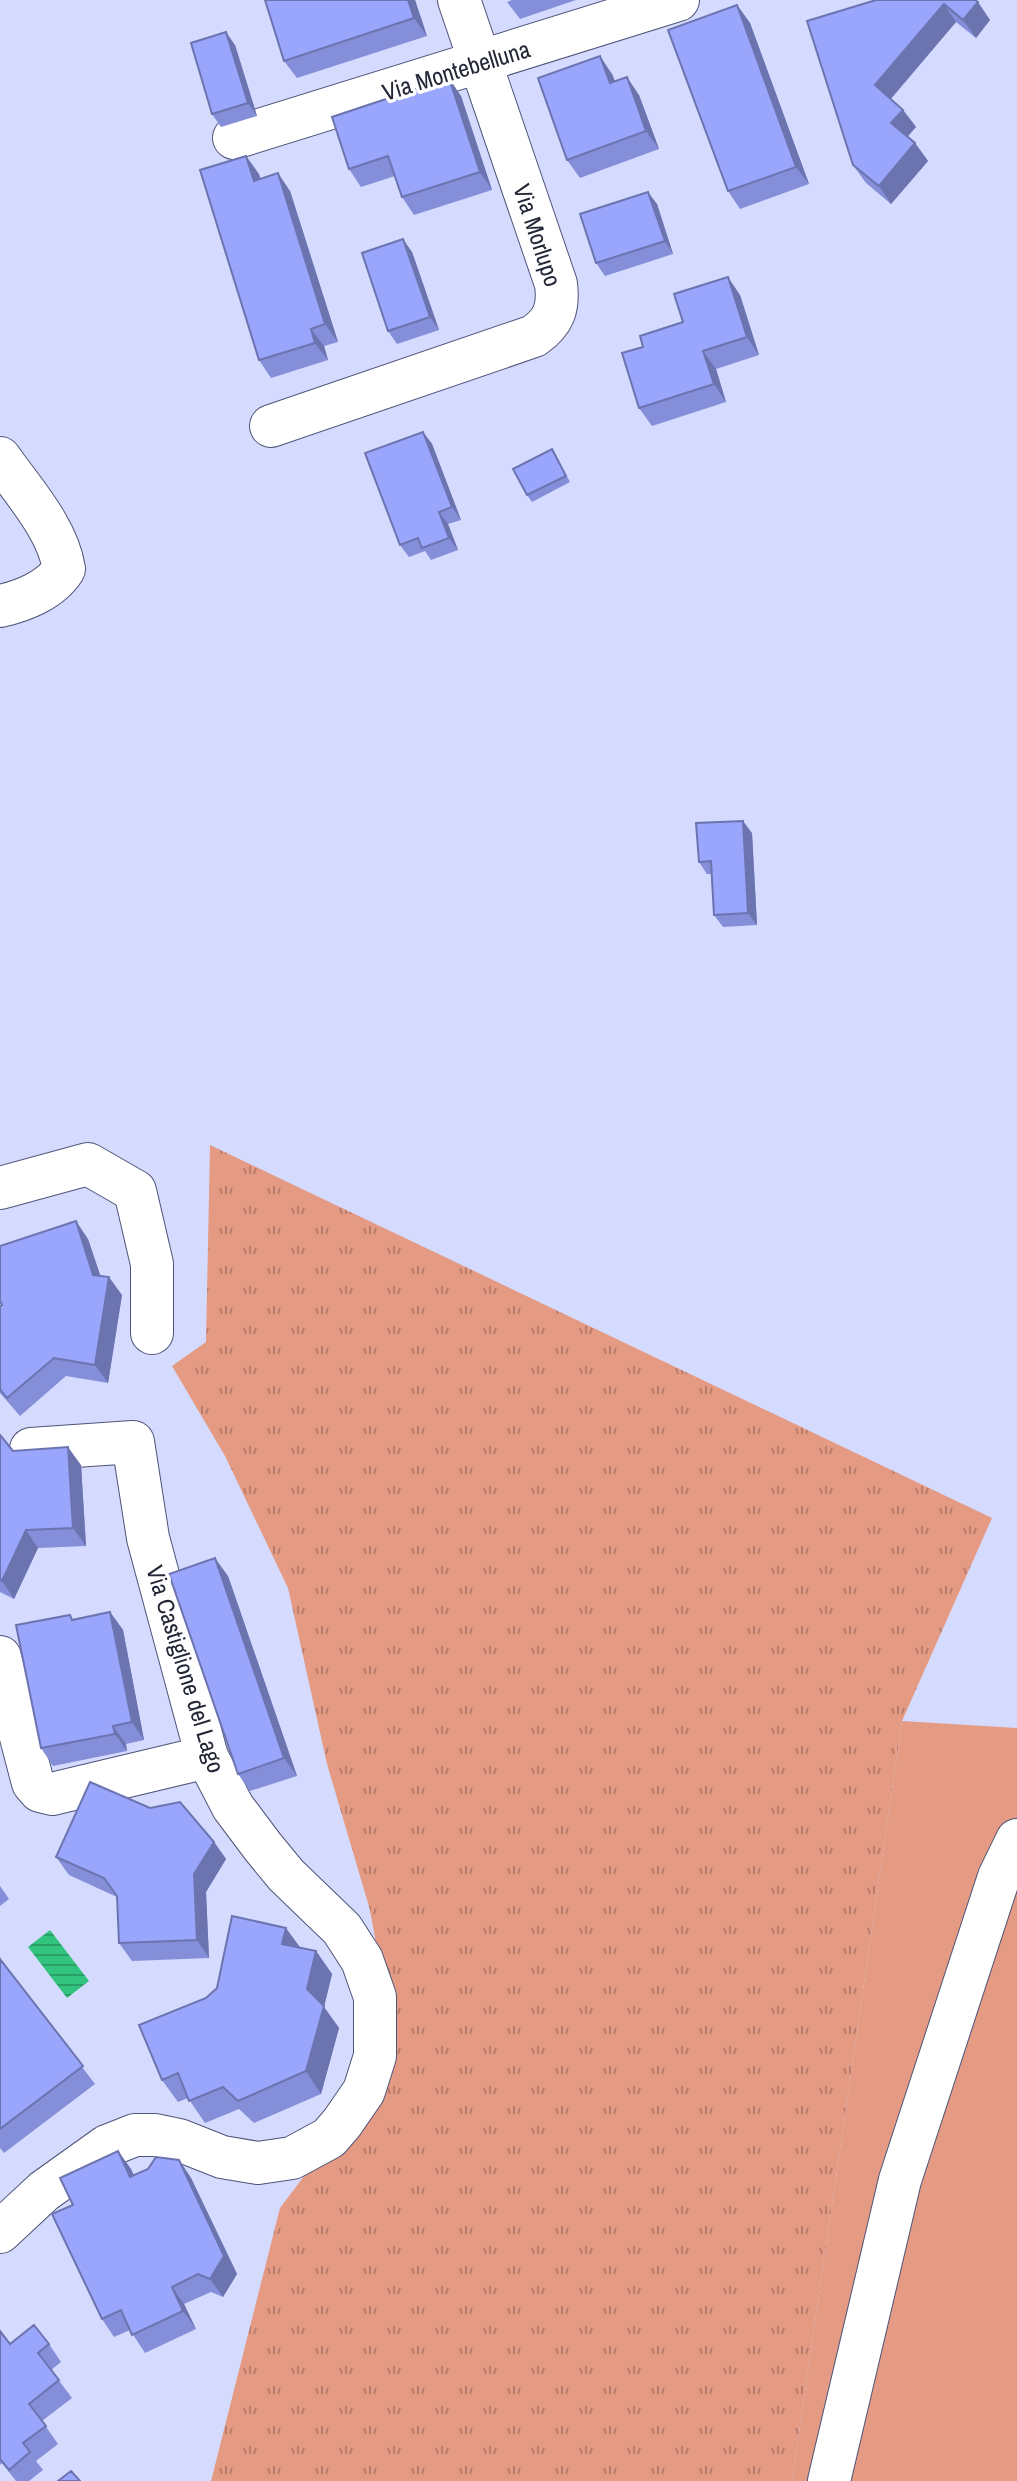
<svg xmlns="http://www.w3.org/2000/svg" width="1017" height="2481" viewBox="0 0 1017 2481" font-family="'Archivo Narrow',sans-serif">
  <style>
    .grass { fill: url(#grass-tufts) }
    .pitch { fill: #e49a83 }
    .water { fill: url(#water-rules) }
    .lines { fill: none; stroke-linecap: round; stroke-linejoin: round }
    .minor-casing { stroke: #4e5479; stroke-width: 44 }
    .minor { stroke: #fff; stroke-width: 42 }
    .wall { fill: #848ed9 }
    .shaded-wall { fill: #6c74b0 }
    .building { fill: #9aa5fc; stroke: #6c74b0; stroke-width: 2 }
    .labels { text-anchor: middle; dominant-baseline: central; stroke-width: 7; stroke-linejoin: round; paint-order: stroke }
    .street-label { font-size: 24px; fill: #232636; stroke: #fefefe }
  </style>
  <defs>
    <pattern id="grass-tufts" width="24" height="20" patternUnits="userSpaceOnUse" patternTransform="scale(2)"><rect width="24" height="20" fill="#e49a83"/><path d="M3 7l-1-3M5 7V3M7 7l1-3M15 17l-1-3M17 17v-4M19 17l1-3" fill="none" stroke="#b87d6c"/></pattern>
    <pattern id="water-rules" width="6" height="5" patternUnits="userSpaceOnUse" patternTransform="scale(2)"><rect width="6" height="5" fill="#32c47f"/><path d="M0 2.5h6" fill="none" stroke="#2a9f69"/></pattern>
  </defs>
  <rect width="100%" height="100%" fill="#d5dbfe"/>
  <!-- grass -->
  <path class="grass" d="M210,1145l782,373 -90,203 -110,760h-581l69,-273 116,-154 -26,-144 -43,-146 -39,-176 -63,-132 -53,-90 34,-24z"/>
  <!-- pitch -->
  <path class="pitch" d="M902,1721l115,7v753h-225z"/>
  <!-- water -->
  <path class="water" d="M50,1930l39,51 -22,17 -39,-51z"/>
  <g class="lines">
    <!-- minor casing -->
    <g class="minor-casing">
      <path id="minor" d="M234,138l444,-138
        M271,426l263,-90c20,-14 25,-28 22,-52l-97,-284
        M0,458c23,33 58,71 64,111 -13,21 -41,32 -64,37
        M0,1188l88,-24 47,27 17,73v69
        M0,1657l33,126 7,8 12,3 155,-37
        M0,2232l44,-41 63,-45 28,-11h20l24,5 43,17 36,6 34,-5 37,-20 13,-15 22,-32 11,-35v-59l-13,-37 -20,-31 -56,-54 -23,-28 -30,-40 -26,-50 -59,-219 -15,-96 -102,7
        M829,2481l71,-301 99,-303 18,-37"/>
    </g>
    <!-- minor -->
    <use href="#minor" class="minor"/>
  </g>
  <!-- wall -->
  <path class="wall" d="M415,0l12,36 -130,42 -13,-17z
    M512,0h64l-56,19 -13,-17z
    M876,0h99l15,20 -14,18 -20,-16 -65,77 12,11 13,17 -9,9 8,7 13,18 -37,43 -25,-21 -13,-18z
    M737,5l13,18 59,161 -69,25 -12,-18z
    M235,45l22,71 -36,11 -9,-13z
    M612,74l3,7 24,14 20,54 -79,29 -13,-18z
    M461,96l31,94 -78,25 -12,-18 -7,-21 -34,11 -12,-18z
    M259,174l1,5 30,12 48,151 -14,4 4,14 -57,18 -12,-18z
    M657,204l16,50 -68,22 -9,-13z
    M412,252l27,78 -42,14 -9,-13z
    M740,295l19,60 -43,14 10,33 -74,24 -13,-18 44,-86z
    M423,432l9,12 29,76 -13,4 10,26 -27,10 -6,-9 -16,6 -9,-12z
    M556,456l14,26 -38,20 -5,-7z
    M752,833l5,92 -34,2 -9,-12 -3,-41h-4l-8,-12z
    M88,1239l12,37 22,19 -14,88 -42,-7 -46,40 -20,-23v-87z
    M0,1435l13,16 68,14 5,81 -48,2 -24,51 -14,-7z
    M228,1576l69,200 -47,15 -12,-17z
    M110,1612l13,18 21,110 -18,4 1,7 -74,15 -12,-18 33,-128z
    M214,1842l12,17 -20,33 3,66 -77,3 -13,-18 -2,-46 -48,-22 -13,-18z
    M0,1886l9,13 -9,7z
    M300,1948l16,3 16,23 -8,33 15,21 -18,66 -67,29 -15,-14 -34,14 -17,-25 -10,4 -16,-22 44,-82z
    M0,1959l95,125 -91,69 -4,-5z
    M118,2151l13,18 3,7 45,-16 12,18 46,96 -14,23 -12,-5 -27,12 12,25 -51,24 -15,-23 -16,7 -12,-18 -29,-114z
    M0,2331l10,13h39l12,18 -10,8 21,28 -30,23 16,23 -22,17 7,9 -14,11h-13l-14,-18 -2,2z"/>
  <!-- shaded-wall -->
  <path class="shaded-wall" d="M408,0h7l12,36 -13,-18z
    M978,2l12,18 -14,18 -13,-18z
    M944,4l12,18 -69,81 -12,-18z
    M737,5l13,18 59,161 -13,-17z
    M226,32l9,13 22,71 -9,-13z
    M600,56l12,18 10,27 -12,-18z
    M627,77l12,18 20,54 -13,-18z
    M449,78l12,18 31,94 -12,-18z
    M903,110l13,17 -12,14 -13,-18z
    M915,143l13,18 -37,43 -12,-18z
    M246,156l13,18 8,24 -13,-17z
    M278,173l12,18 48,151 -13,-18z
    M648,192l9,12 16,50 -8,-13z
    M403,239l9,13 27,78 -9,-13z
    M728,277l12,18 19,60 -12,-18z
    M311,329l13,17 4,14 -13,-17z
    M703,351l13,18 10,33 -12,-18z
    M423,432l9,12 29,76 -9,-13z
    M439,512l9,12 10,26 -9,-12z
    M743,821l9,12 5,92 -9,-12z
    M76,1221l12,18 18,53 -13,-17z
    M109,1277l13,18 -14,88 -13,-18z
    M68,1447l13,18 5,81 -13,-18z
    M26,1530l12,18 -24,51 -12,-18z
    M215,1558l13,18 69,200 -13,-18z
    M110,1612l13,18 21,110 -12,-18z
    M113,1726l13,18 1,7 -12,-17z
    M214,1842l12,17 -20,33 3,66 -12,-18 -3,-66z
    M286,1928l16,22 -20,-6z
    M316,1951l16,23 -8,33 15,21 -18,66 -15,-23 1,-82z
    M118,2151l13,18 12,26 -13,-18z
    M179,2160l12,18 46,96 -14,23 -13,-18z
    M172,2287l12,17 12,25 -13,-18z"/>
  <!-- building -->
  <path class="building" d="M265,0h143l6,18 -130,43z
    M876,0h99l3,2 -15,18 -19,-16 -69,81 28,25 -12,13 24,20 -36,43 -26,-21 -46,-144z
    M737,5l59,162 -68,24 -60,-161z
    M226,32l22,71 -36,11 -21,-71z
    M600,56l10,27 17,-6 19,54 -79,29 -29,-82z
    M449,78l31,94 -78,25 -14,-41 -39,13 -17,-52z
    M246,156l8,25 24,-8 47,151 -14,5 4,14 -56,17 -59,-190z
    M648,192l17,49 -69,22 -16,-49z
    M403,239l27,78 -42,14 -26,-78z
    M728,277l19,60 -44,14 11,33 -75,24 -17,-55 21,-6 -3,-11 43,-14 -9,-28z
    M423,432l29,75 -13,5 10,26 -27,10 -4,-10 -18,7 -35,-92z
    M552,449l14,27 -39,19 -14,-26z
    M743,821l5,92 -34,2 -3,-54 -12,1 -3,-39z
    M76,1221l17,54 16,2 -14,88 -41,-7 -47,40 -7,-9v-83l2,-1 -2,-4v-55z
    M0,1435l13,16 55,-4 5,81 -47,2 -24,51 -2,-1z
    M215,1558l69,200 -46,16 -69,-200z
    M110,1612l22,110 -19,4 2,8 -74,14 -25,-123 54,-10 2,5z
    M90,1782l60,26 30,-6 34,40 -20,32 3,66 -78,3 -2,-47 -13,-18 -48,-21z
    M232,1916l54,12 -4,16 34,7 -9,38 17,17 -18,65 -68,30 -15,-14 -34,14 -11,-28 -16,7 -23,-55 67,-27 11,-10z
    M0,1959l83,107 -83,63z
    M118,2151l12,26 18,-8 8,-12 23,3 45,96 -14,23 -12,-5 -26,13 11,24 -51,24 -11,-25 -19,9 -50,-105 21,-9 -13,-27z
    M34,2325l15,19 -11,9 21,27 -30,24 17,22 -23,17 7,9 -21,18 -9,-11v-128l10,13z
    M71,2471l9,10h-22z"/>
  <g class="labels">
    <!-- street labels -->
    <g class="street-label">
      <text transform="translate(456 70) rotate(-17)">Via Montebelluna</text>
      <text transform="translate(538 235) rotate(72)">Via Morlupo</text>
      <text transform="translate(186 1669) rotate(73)">Via Castiglione del Lago</text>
    </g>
  </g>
</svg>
